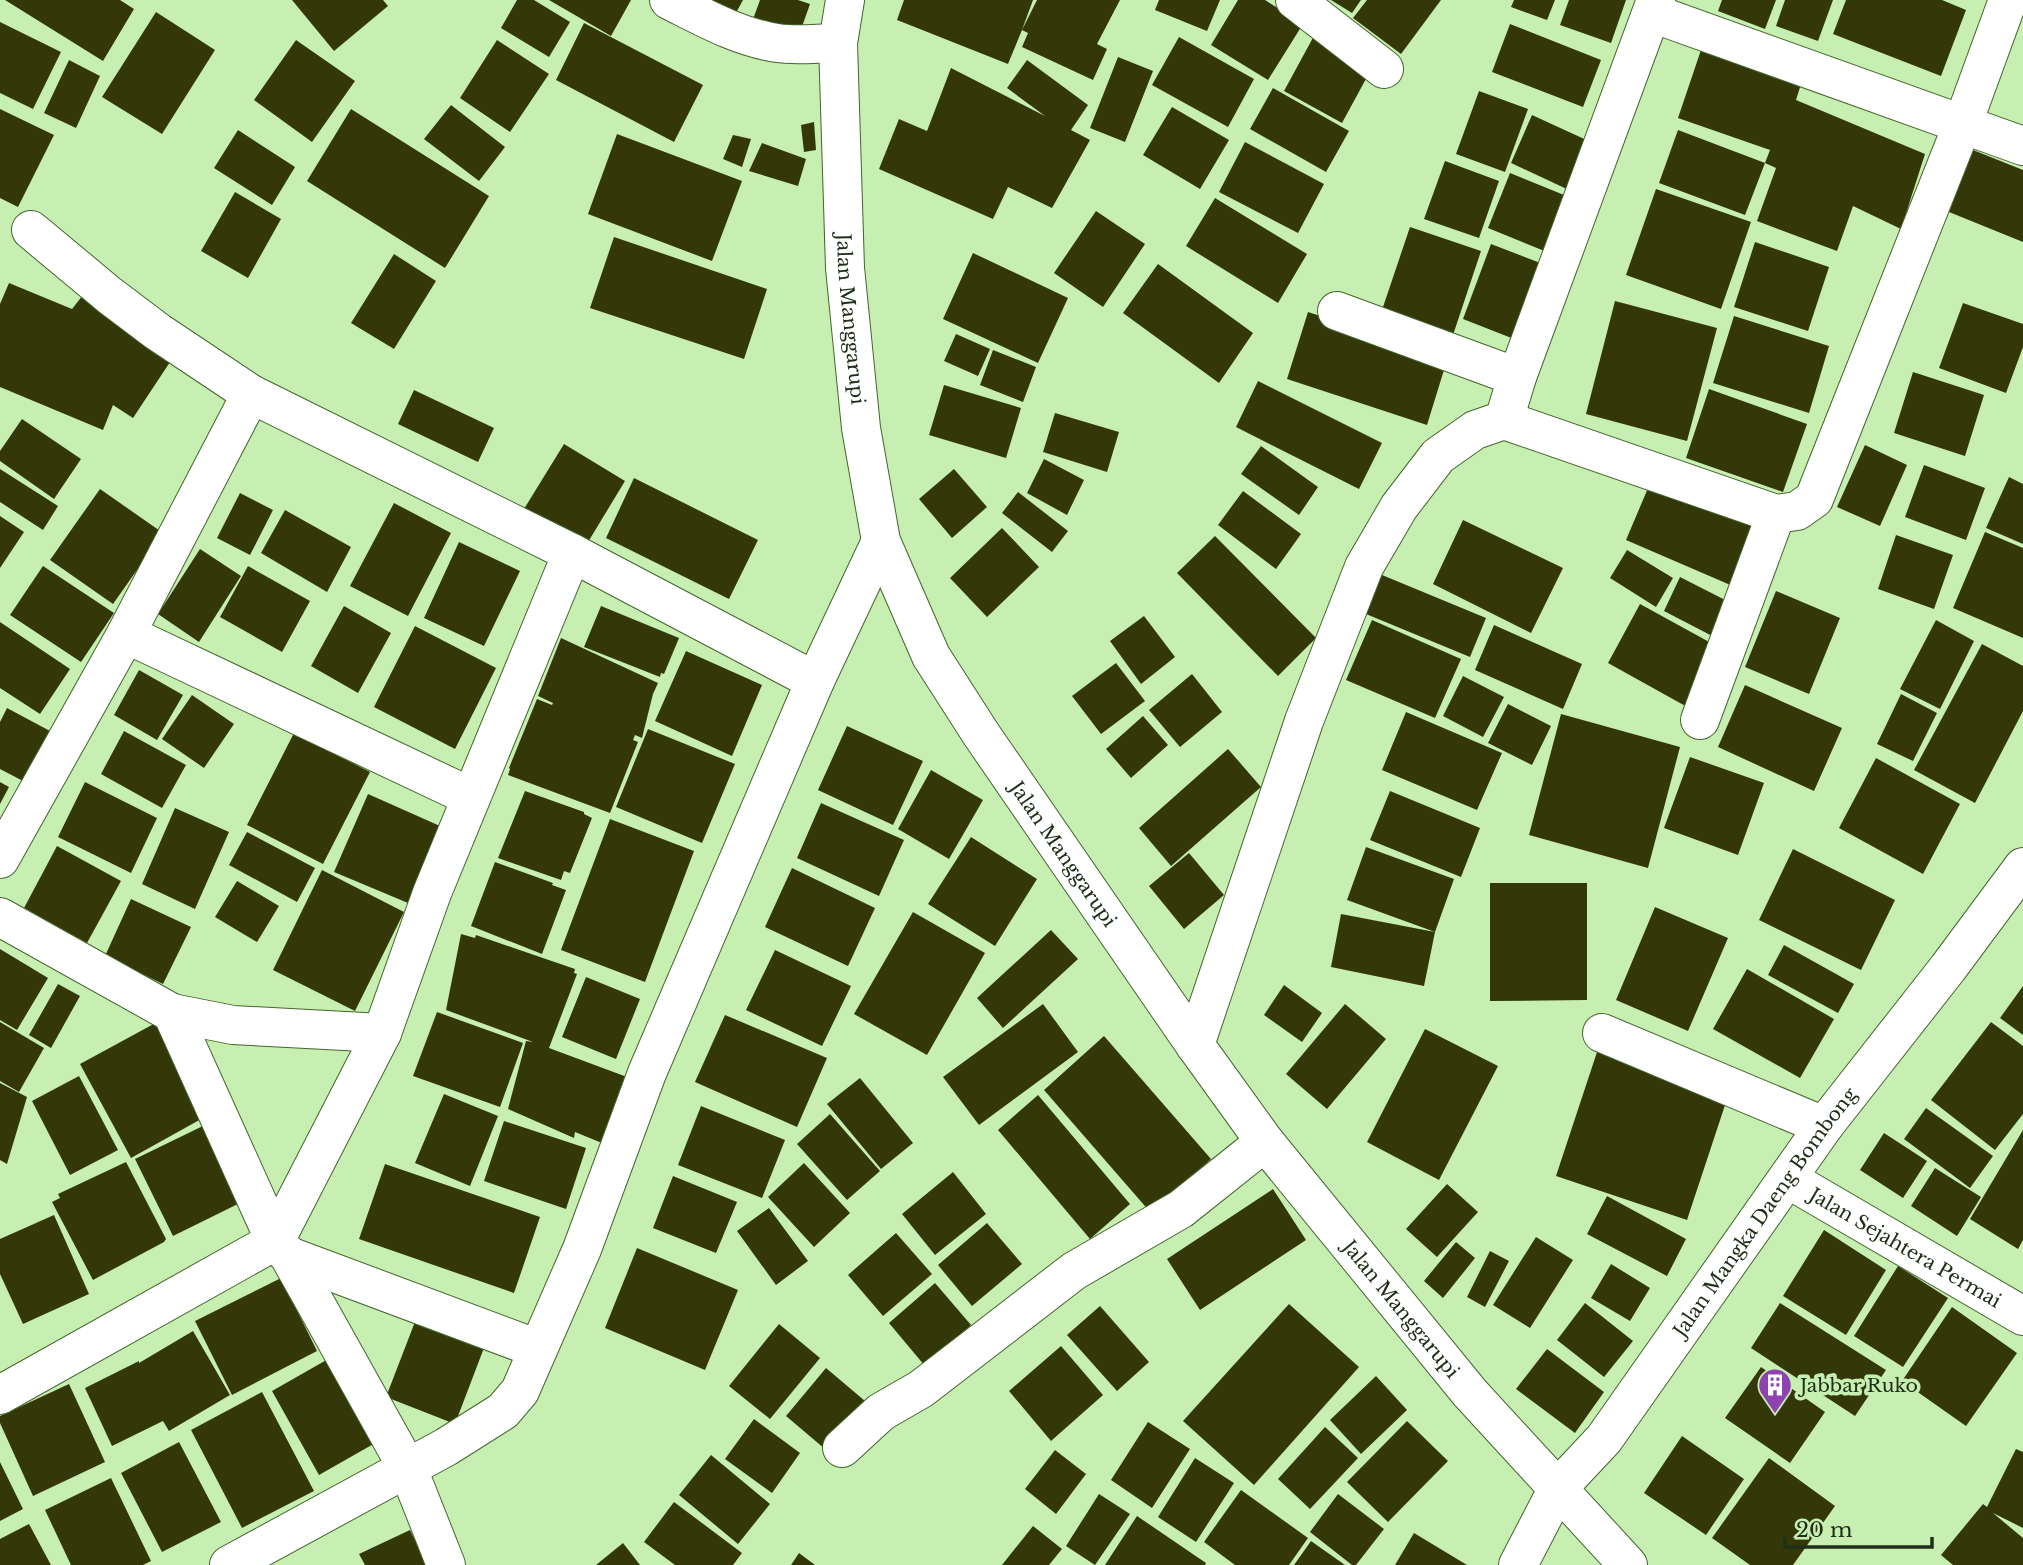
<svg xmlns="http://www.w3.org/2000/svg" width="2023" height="1565" viewBox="0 0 2023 1565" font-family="'Libre Baskerville',serif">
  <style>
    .building { fill: #343809 }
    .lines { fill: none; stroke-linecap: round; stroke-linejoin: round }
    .minor-casing { stroke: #43652e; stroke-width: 40 }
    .minor { stroke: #fff; stroke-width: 38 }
    .labels { text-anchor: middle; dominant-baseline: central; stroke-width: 7; stroke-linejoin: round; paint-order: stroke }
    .street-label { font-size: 19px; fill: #202f17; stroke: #c8efb2 }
    .poi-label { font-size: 19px; fill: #202f17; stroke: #c8efb2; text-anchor: start }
  </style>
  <rect width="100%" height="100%" fill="#c8efb2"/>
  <!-- building -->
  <path class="building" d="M5,0h115l14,9 -31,52z
    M292,0h91l5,6 -54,45z
    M517,0h17l36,22 -21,35 -48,-29z
    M549,0h82l-20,36z
    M694,0h49l-11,20z
    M760,0h38l12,4 -12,34 -46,-16z
    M904,0h129l-11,30 15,-30h83l-23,44 10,5 -14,31 -71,-33 6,-14 -6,-3 -14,34 -111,-44z
    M1159,0h61l-13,31 -52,-21z
    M1238,0h27l38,24 -35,56 -57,-35z
    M1331,0h30l-9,13z
    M1367,0h74l-40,54 -48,-36z
    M1514,0h41l-8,20 -36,-13z
    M1569,0h57l-15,43 -51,-18z
    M1722,0h54l-11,29 -47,-18z
    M1785,0h48l-15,41 -42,-15z
    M1846,0h96l24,10 -25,66 -108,-42z
    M156,12l59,38 -53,84 -60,-37z
    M0,22l61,30 -28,57 -33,-16z
    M584,23l119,62 -29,57 -118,-62z
    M1510,24l91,36 -18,47 -91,-35z
    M1315,34l58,32 -31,57 -58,-32z
    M1179,37l75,42 -26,48 -76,-42z
    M296,40l59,41 -43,61 -58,-42z
    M497,40l52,34 -39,58 -50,-34z
    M1701,50l100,34 -5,16 129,54 -24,75 -48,-23 -16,45 -80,-30 19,-53 -11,-5 5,-13 -92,-32z
    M1118,57l35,14 -28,71 -35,-14z
    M69,60l31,16 -24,52 -32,-15z
    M1027,60l61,45 -17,25 19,10 -38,68 -44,-21 -15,32 -114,-50 20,-50 28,12 24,-63 94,48 -38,-28z
    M1273,88l76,43 -23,41 -76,-43z
    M1479,91l49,18 -23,63 -49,-18z
    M451,105l54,42 -26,34 -55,-42z
    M1172,107l57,33 -29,49 -57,-34z
    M0,109l54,26 -36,72 -18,-9z
    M351,109l138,87 -44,72 -138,-87z
    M1532,115l61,28 -22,48 -60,-28z
    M814,122l2,28 -12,2 -3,-27z
    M238,130l57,37 -23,38 -58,-37z
    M1678,130l87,33 -20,52 -86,-32z
    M617,134l125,47 -30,80 -124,-47z
    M733,135l18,4 -9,28 -19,-8z
    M1245,142l79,42 -26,49 -79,-41z
    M762,143l44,16 -8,27 -49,-15z
    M1973,150l50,20v72l-74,-30z
    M1445,161l54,20 -20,57 -55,-19z
    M1510,173l59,24 -22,55 -59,-24z
    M1656,189l95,33 -30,87 -95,-34z
    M235,192l46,27 -33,59 -47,-27z
    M1215,198l92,56 -29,49 -92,-57z
    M1096,211l49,33 -42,63 -49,-34z
    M1410,227l71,24 -29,87 -71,-25z
    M614,237l153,52 -23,70 -154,-51z
    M1755,242l74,25 -21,64 -74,-24z
    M1491,244l52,20 -29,75 -51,-20z
    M973,253l95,45 -30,65 -95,-44z
    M394,254l42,27 -42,68 -43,-26z
    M1158,264l95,69 -34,50 -96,-70z
    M9,283l63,26 11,-14 91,61 -41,62 -20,-13 -10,25 -103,-43v-83z
    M1615,301l102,27 -30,113 -101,-27z
    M1963,303l60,21v23l-17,46 -67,-25z
    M1308,312l140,45 -21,68 -140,-46z
    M1734,316l95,30 -20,67 -96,-30z
    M956,334l34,15 -12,27 -34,-15z
    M993,350l43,17 -13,35 -43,-17z
    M1913,372l71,23 -19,61 -71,-23z
    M1258,381l124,62 -23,46 -123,-62z
    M944,385l77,23 -15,50 -77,-23z
    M1709,389l98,35 -24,68 -97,-34z
    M414,390l80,38 -16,34 -80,-38z
    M1055,413l64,19 -12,40 -64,-20z
    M22,419l59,40 -27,40 -54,-38v-10z
    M564,444l61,37 -40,66 -61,-38z
    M1865,445l42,20 -27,61 -43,-19z
    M1261,446l57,41 -19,28 -58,-41z
    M1044,459l40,21 -17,35 -40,-22z
    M1924,465l61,23 -19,52 -61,-23z
    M0,469l58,37 -15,24 -43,-28z
    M954,469l33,38 -35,31 -33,-39z
    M2009,477l14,7v60l-37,-16z
    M634,478l124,62 -29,59 -123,-61z
    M1651,481l110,49 -26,57 -109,-47z
    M100,489l63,44 -50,71 -63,-44z
    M1243,491l58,43 -25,35 -58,-44z
    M1018,492l50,39 -16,21 -50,-39z
    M240,493l33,17 -23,45 -33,-17z
    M394,503l57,30 -43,83 -58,-30z
    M285,510l66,37 -24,45 -66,-39z
    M0,516l24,16 -24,36z
    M1463,520l100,48 -32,65 -98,-49z
    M1002,528l37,39 -52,50 -37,-39z
    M1985,532l38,16v90l-70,-30z
    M1896,535l57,20 -19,54 -56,-20z
    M1215,536l101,102 -38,38 -101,-103z
    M459,542l61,29 -36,75 -60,-28z
    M200,549l41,27 -42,66 -41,-28z
    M1627,550l46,28 -17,29 -46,-29z
    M43,566l71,47 -33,49 -71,-47z
    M248,566l62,35 -28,51 -62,-35z
    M1382,575l104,43 -16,39 -104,-43z
    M1680,577l53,27 -17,34 -52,-27z
    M1776,591l64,27 -31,76 -64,-27z
    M1640,604l82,45 -33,59 -81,-45z
    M344,606l47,27 -33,60 -47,-27z
    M601,606l78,32 -15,36 -3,-1 -1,4 -76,-30z
    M1144,616l31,41 -34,27 -31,-43z
    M1372,620l89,39 -26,59 -89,-38z
    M1936,620l38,21 -34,68 -40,-20z
    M0,622l70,47 -30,45 -40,-26z
    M1494,625l88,39 -19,45 -88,-39z
    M415,626l81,42 -41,81 -81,-42z
    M561,638l97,45 -5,11 -11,44 -7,-3 -2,5 5,2 -28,71 -102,-38 2,-6 -1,-1 28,-69 15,6 1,-2 -15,-7z
    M1982,644l41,22v45l-48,92 -61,-33z
    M686,651l76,34 -30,71 -77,-35z
    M1116,663l29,38 -44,33 -29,-38z
    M139,670l44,25 -26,45 -43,-25z
    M1192,674l30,38 -42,35 -31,-37z
    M1463,676l41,21 -21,40 -40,-21z
    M1745,685l97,43 -28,63 -96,-44z
    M1901,694l36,19 -24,48 -36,-17z
    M192,695l42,29 -30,44 -42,-29z
    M1508,704l43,22 -19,39 -44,-22z
    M7,708l43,23 -27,50 -23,-12v-47z
    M1406,712l96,41 -25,57 -95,-40z
    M1561,714l119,33 -32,121 -119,-33z
    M1143,716l25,29 -37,33 -25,-29z
    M847,726l76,35 -30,64 -75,-35z
    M648,729l87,35 -33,79 -86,-36z
    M124,731l62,34 -24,43 -61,-34z
    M294,733l76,39 -47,92 -76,-39z
    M1228,749l33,38 -90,79 -32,-38z
    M1690,757l74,26 -26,72 -74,-27z
    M1876,758l84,46 -37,70 -84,-46z
    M931,770l52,30 -34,59 -51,-30z
    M0,782l9,5 -9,17z
    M85,782l72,36 -26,55 -73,-36z
    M525,791l59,21v2l8,4 -22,55 -6,-2 -3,9 -63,-22z
    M1390,791l90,37 -19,49 -91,-37z
    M368,794l72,32 -32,77 -74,-31z
    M821,803l83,37 -25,56 -82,-38z
    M175,808l54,24 -34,77 -53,-25z
    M610,819l84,32 -49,131 -84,-32z
    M247,832l68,36 -18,34 -68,-37z
    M971,837l66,42 -42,67 -67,-42z
    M57,846l64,35 -34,62 -63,-35z
    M1366,847l88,32 -19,53 -11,54 -93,-19 10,-53 94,18 -88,-32z
    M1793,849l102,51 -34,70 -102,-50z
    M1189,853l35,42 -40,34 -35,-43z
    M495,862l58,21 -1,2 14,5 -24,64 -71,-28z
    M792,868l83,40 -27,58 -83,-39z
    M322,870l82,42 -49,99 -82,-41z
    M237,881l42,25 -22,36 -42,-25z
    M1490,883h97v117l-97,1z
    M131,899l60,28 -28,57 -58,-28z
    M1655,907l73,31 -40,93 -72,-31z
    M913,912l72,41 -58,102 -73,-41z
    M1051,930l27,29 -75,69 -26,-30z
    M461,934l14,4 1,-3 99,34 -1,4 3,1 -28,74 78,29 -25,66 -27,-11 -1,6 -66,-29 18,-68 7,1 -87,-32z
    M1784,945l70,39 -16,29 -70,-38z
    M0,949l48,29 -31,52 -17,-10z
    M775,950l76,36 -29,60 -76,-36z
    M1747,969l87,50 -34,59 -87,-49z
    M586,977l54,22 -24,60 -54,-22z
    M58,984l22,12 -29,52 -22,-13z
    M1284,985l38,28 -20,29 -38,-27z
    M2023,986v49l-23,-17z
    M1043,1004l35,48 -99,73 -36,-48z
    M1345,1004l41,35 -59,70 -41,-35z
    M437,1012l86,31 -23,64 -87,-31z
    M725,1015l102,43 -30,69 -102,-45z
    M161,1020l51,93 -81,45 -51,-94z
    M0,1022l44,26 -25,44 -19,-11z
    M1991,1022l32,24v68l-28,36 -64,-50z
    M1425,1029l73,37 -59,114 -72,-38z
    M1104,1036l107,123 -60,54 -107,-123z
    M1599,1046l131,44 -43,130 -131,-44z
    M79,1076l39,74 -48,25 -38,-74z
    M860,1078l53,65 -32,26 -54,-65z
    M0,1083l27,14 -20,67 -7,-4z
    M444,1094l54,22 -28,70 -55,-23z
    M1038,1095l92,109 -40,35 -92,-109z
    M701,1106l84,34 -23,58 -84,-33z
    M1926,1108l67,48 -23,32 -66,-49z
    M830,1114l50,57 -33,29 -50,-56z
    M504,1121l82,27 -20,61 -82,-28z
    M209,1123l37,77 -73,36 -38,-77z
    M2023,1130v110l-5,9 -48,-30z
    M1884,1133l43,28 -24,37 -43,-28z
    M126,1162l40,77 -2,3 -71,38 -41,-78 8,-4 -2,-4z
    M804,1163l46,50 -36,34 -46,-50z
    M385,1164l155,53 -26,76 -155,-54z
    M1935,1168l46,29 -24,39 -46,-30z
    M953,1172l33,42 -51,41 -33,-41z
    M673,1176l64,26 -21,51 -63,-25z
    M1447,1184l31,28 -41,45 -31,-28z
    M1273,1189l33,51 -106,70 -33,-51z
    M1607,1196l79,43 -19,37 -80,-42z
    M769,1208l39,53 -32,24 -39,-54z
    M54,1215l35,79 -66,30 -23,-50v-35z
    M987,1223l35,41 -50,42 -34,-41z
    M1824,1230l62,40 -40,65 -63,-39z
    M896,1233l36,41 -49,42 -35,-41z
    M1536,1237l37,23 -43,68 -37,-23z
    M1456,1242l19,16 -32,40 -19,-17z
    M637,1248l101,42 -33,80 -100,-42z
    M1490,1251l19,10 -24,46 -18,-10z
    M1611,1264l39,24 -20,33 -39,-23z
    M1898,1266l50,32 -45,69 -49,-31z
    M281,1278l36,73 -85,44 -37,-74z
    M935,1283l36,42 -46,41 -36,-43z
    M1585,1303l48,38 -29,36 -47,-37z
    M1780,1303l106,67 -31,46 -104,-68z
    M1289,1304l70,63 -105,118 -71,-64z
    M1100,1306l49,56 -32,29 -50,-56z
    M1952,1307l65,46 -51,73 -64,-45z
    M418,1314l69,26 -32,84 -69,-27z
    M779,1324l41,34 -50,61 -41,-33z
    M193,1331l37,64 -61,36 -6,-10 -51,25 -27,-58 54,-27v2z
    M1061,1346l42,49 -52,46 -42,-50z
    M1547,1349l57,43 -29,41 -59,-44z
    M337,1354l47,84 -65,37 -47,-84z
    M1761,1367l64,45 -35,51 -65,-45z
    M826,1368l39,33 -40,48 -39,-33z
    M1376,1376l31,34 -46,44 -31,-34z
    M69,1384l36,78 -72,34 -33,-73v-7z
    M262,1392l52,99 -72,37 -51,-98z
    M754,1419l46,34 -28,40 -47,-34z
    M1407,1421l41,40 -60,61 -41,-40z
    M1148,1422l42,27 -38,59 -41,-28z
    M1325,1427l33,31 -48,51 -32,-30z
    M1682,1436l62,43 -38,56 -62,-42z
    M179,1442l42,80 -59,30 -41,-79z
    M2016,1449l7,3v76l-30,-15 30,25v27h-70l-12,-10 42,-51 4,3z
    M1055,1450l31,24 -30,40 -31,-25z
    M711,1455l59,49 -32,40 -59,-49z
    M1195,1458l39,25 -38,59 -38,-25z
    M1769,1458l66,48 -42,59h-43l-38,-27z
    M0,1462l23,47 -23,12z
    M111,1478l40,83 -8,4h-72l-26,-55z
    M1241,1490l67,48 -19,27h-54l-31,-23z
    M1099,1494l31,20 -35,51 -29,-19z
    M1338,1494l46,35 -28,36h-4l-42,-33z
    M674,1502l68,51 -9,12h-58l-31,-23z
    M1137,1516l69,47 -1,2h-100z
    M29,1524l22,41h-51v-26z
    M1033,1526l29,23 -13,16h-47z
    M410,1530l17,35h-62l-6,-11z
    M1414,1533l53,32h-72z
    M1311,1541l34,24h-51z
    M623,1543l17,22h-44z
    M799,1553l16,12h-24z"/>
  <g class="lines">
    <!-- minor casing -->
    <g class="minor-casing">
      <g id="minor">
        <path d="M669,0c34,17 69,37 108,43 19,3 41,0 61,0"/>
        <path id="s1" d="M845,0l-7,43 7,225 16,160 20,113 50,115 50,78 214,311 70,97 205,251 158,172"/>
        <path d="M1295,0l89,69"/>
        <path d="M1652,13l371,133"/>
        <path d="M31,230l78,65 49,37 93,62"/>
        <path d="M1337,311l180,66"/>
        <path d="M1504,420l272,94 21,-3 17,-12 148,-373 46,-126"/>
        <path d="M126,634l345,163"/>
        <path d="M1700,720l76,-206"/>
        <path d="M0,859l126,-225 125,-240 321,159 243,128"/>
        <path d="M0,917l172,96"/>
        <path d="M1602,1033l222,93"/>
        <path d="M1195,1045l109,-324 60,-154 35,-60 39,-51 37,-26 29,-10 13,-43 139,-377"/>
        <path id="s2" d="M1788,1179l235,137"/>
        <path d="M289,1256l249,93"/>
        <path d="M0,1395l275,-154 -103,-228 61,12 149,8"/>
        <path d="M842,1448l39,-36 40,-23 153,-118 107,-62 84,-67"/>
        <path d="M229,1565l217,-118 57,-36 17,-20 62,-142 65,-176 168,-392 66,-140"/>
        <path d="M446,1565l-38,-96 -119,-213 -14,-15 107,-208 50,-140 140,-340"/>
        <path id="s3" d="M1518,1565l40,-77 46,-49 220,-313 124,-158 75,-101"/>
      </g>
    </g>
    <!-- minor -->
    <use href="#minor" class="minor"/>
  </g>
  <!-- icons -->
  <defs>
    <g id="building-pin" transform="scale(1.75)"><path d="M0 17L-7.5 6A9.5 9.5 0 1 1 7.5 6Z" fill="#8f41b1" stroke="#c8efb2"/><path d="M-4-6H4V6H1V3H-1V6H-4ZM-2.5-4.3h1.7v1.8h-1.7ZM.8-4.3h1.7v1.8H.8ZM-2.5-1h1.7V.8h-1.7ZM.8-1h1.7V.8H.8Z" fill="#fff"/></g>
  </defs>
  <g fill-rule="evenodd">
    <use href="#building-pin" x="1775" y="1385"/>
  </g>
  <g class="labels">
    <!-- street labels -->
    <g class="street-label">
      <text stroke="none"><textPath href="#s1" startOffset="320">Jalan Manggarupi</textPath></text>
      <text stroke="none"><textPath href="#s1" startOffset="908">Jalan Manggarupi</textPath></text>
      <text stroke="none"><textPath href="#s3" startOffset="432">Jalan Mangka Daeng Bombong</textPath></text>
      <text stroke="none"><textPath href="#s2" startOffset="136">Jalan Sejahtera Permai</textPath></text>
      <text stroke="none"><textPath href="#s1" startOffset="1475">Jalan Manggarupi</textPath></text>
    </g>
    <!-- poi labels -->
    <g class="poi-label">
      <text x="1800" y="1385">Jabbar Ruko</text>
    </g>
  </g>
  <!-- scale -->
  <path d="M1785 1537v10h147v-10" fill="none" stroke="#202f17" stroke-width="3.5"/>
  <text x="1796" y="1537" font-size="21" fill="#202f17" stroke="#c8efb2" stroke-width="5" paint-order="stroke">20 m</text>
</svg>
